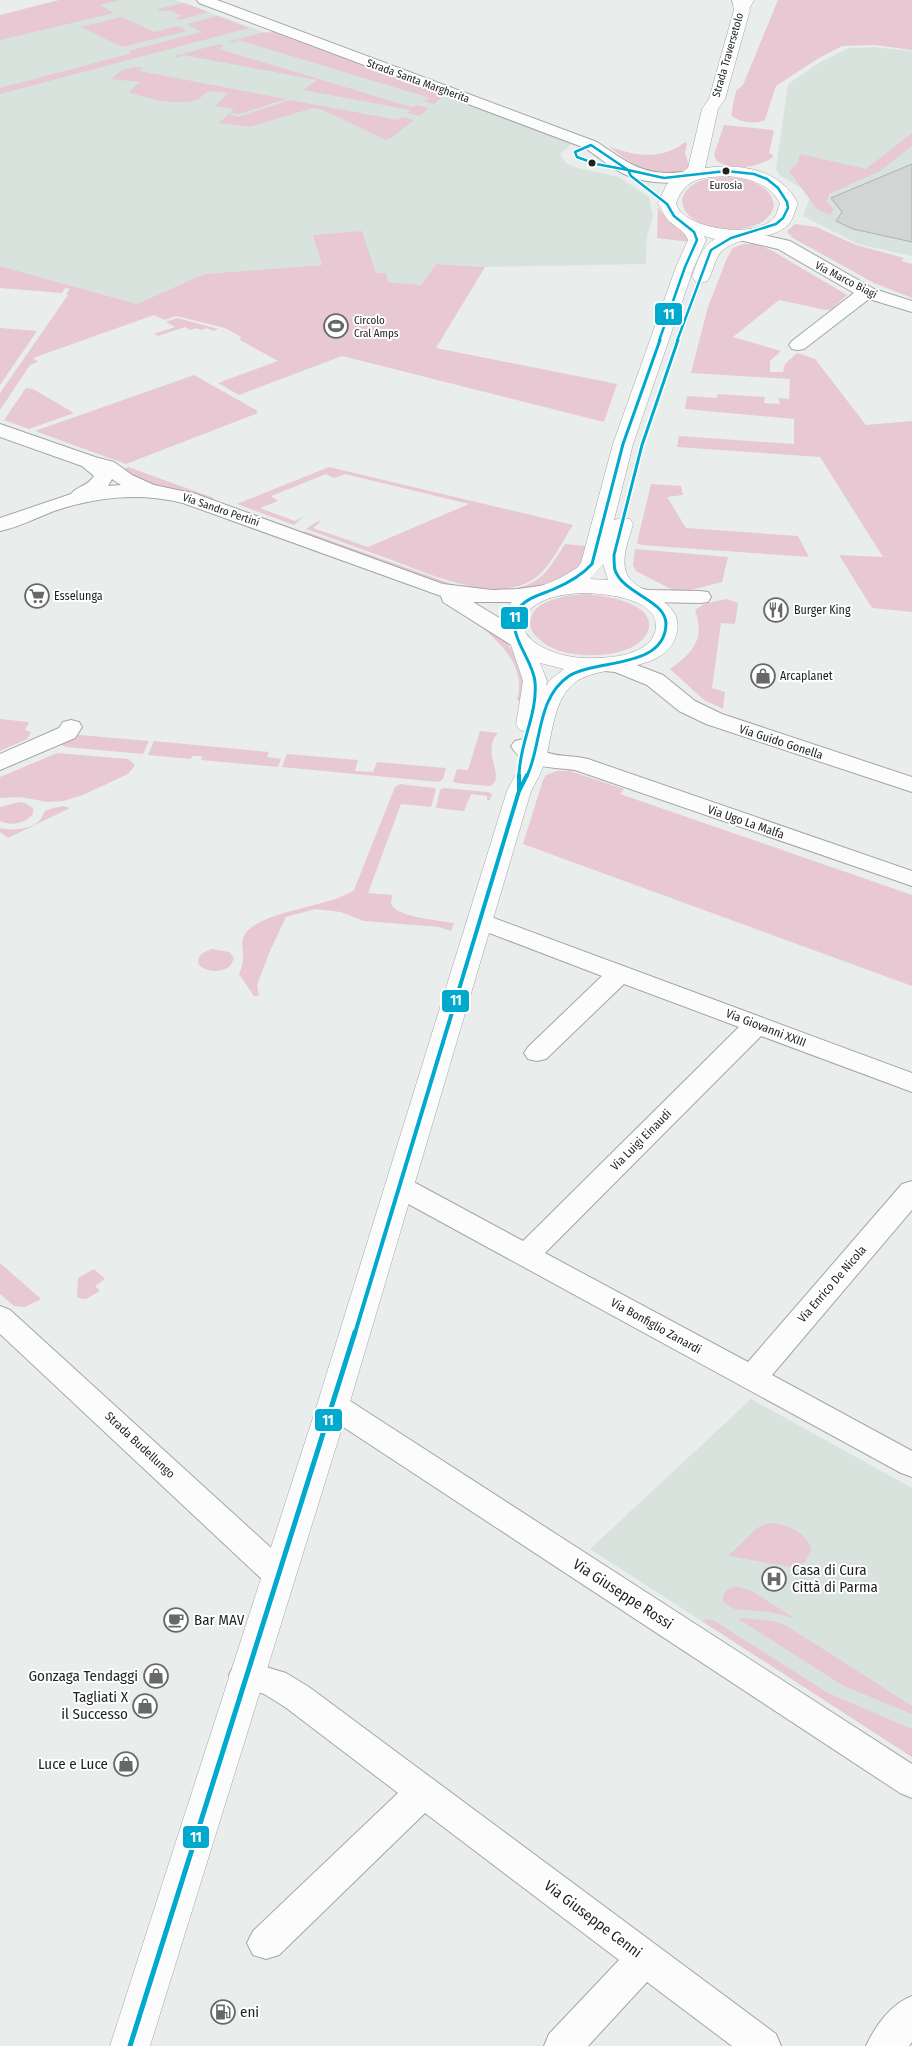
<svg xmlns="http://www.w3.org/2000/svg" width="912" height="2046" viewBox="0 0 912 2046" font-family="'Fira Sans Condensed',sans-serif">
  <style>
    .built { fill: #d8e3de }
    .green { fill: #e7c8d3 }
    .building { fill: #d1d5d4; stroke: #aeb1b0 }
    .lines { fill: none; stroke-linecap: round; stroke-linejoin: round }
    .minor-casing { stroke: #a3a6a4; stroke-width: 2 }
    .major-casing { stroke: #a3a6a4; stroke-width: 1 }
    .highway-casing { stroke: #a3a6a4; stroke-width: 1 }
    .minor { fill: #fcfcfc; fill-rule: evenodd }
    .major { fill: #fcfcfc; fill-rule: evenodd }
    .highway { fill: #fcfcfc; fill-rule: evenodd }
    .bus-1-far3-casing { stroke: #fff; stroke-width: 5 }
    .bus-1-far2-casing { stroke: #fff; stroke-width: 6 }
    .bus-1-far1-casing { stroke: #fff; stroke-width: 8 }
    .bus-1-casing { stroke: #fff; stroke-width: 9 }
    .bus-1-far3 { stroke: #00a9ce; stroke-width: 2.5 }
    .bus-1-far2 { stroke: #00a9ce; stroke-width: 3 }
    .bus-1-far1 { stroke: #00a9ce; stroke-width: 4 }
    .bus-1 { stroke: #00a9ce; stroke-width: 5 }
    .bus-dot { fill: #1f2221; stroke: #fff; stroke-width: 2 }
    .labels { text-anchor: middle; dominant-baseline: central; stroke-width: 4; stroke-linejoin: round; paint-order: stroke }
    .far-street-label { font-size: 11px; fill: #1f2221; stroke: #fff }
    .bus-label { font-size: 11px; fill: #1f2221; stroke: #fff }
    .far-poi-label { font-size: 11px; fill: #1f2221; stroke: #fff; text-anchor: start }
    .poi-label { font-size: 12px; fill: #1f2221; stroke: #fff; text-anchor: start }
    .street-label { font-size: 12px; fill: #1f2221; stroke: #fff }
    .near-poi-label { font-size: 15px; fill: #1f2221; stroke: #fff; text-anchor: start }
    .near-street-label { font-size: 15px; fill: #1f2221; stroke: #fff }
    .line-badge { stroke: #fff; stroke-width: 2 }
    .badge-label { font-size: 14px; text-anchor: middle; font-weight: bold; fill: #fff }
  </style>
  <rect width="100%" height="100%" fill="#e9eeec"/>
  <!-- built -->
  <path class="built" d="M84,0h92l393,142 2,2 -11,10 6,9 8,4 45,10 30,20 4,19 -6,20 -1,28 -161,3 -49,-3 -15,21 -34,-3 -11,-9 -53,-8 -119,9 -67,30 -137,-38v-245z
    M875,47l37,4v205l-54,-12 -55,-28 8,-22 -32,-19 -3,-6 12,-85 34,-23 27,-13z
    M751,1399l161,89v269l-322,-208z"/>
  <!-- green -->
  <path class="green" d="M59,0h61l-20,5 14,8 -114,27v-25z
    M778,0h134v50l-37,-5 -33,1 -23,12 -43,28 -11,34c-10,4 -26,3 -34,-5l5,-24 7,-6z
    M184,3l25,9 -30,8 -3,-2 6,-2 -13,-6 -8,1 -4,-2z
    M217,16l32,12 -249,66v-6l132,-35 -4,-2 73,-19 -14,-8z
    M122,17l32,15 24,-6 9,5 -65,16 -41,-20z
    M273,32l171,64 -10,8 -10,-3 6,-3 -192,-58 -6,3 -4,-1 32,-9z
    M219,44l5,2 -5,3 192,58 6,-2 12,3 -9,8 -13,-3 4,-3 -108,-20 14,-10 -134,-25 -5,3 -3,-2z
    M135,67l8,1 -4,3 147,28 -47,15 -9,-1 4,-4 -19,-3 13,-13 -20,-2c-4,3 -8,8 -12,9 -20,6 -49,-1 -67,-8l11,-10 -29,-3 11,-9z
    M290,100l108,20 4,-3 12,3 -23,18 -5,2 -63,-30 -10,-2 -64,19 -30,-4 10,-9 9,3z
    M724,125l49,5 1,1 -5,22 4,2 -1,3c-17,10 -38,14 -55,3l-3,-6z
    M912,133v13l-32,25 -51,23 -2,8 7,7 -4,6 -13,-6 -28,-38 9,-8 2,-9 66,15z
    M685,142l2,2 -2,9 4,13c-5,5 -11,7 -18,7 -29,1 -41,-11 -63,-27 26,10 53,15 77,-4z
    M729,177c17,2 42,7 45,28 -6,36 -92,31 -92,-6 7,-20 29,-22 47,-22z
    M658,207c9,17 25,17 32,35l-33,-4z
    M795,224l21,3 40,18 48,13 -3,3 11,3v34l-38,-15 -81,-45 -6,-6 1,-2z
    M362,231l14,42h10l2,9 33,3 15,-21 49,3 -49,81 181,36 -13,38 -262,-66 -103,39 -21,-12 60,-22 -38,-21 1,-3 -16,-9 -49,-12 -12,4 -10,-5 -121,43 5,4 -8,3 -30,45v-17l68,-98 -2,-1 4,-5 -5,-1 -3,5 -62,-5v-22l137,38 67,-30 118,-9 -9,-30z
    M743,244h13l15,6 76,45 -15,14 -6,1 -47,-10 -46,37 48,14 -11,10v11h13l2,-8 12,-11 18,6 51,66 46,-4v191l-40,-4 -33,-53 44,2 -63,-100 -143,-10 2,-11 115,8v-25l-109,-10 2,-13 29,2 2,-4 47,3 -1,6 16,1 -2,-6 11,1 1,-20 -99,-6 17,-66 19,-49 6,-10z
    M177,318l45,12 15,8 -18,-9 -6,2 -6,-3 -6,2 -5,-2 -6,2 -5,-3 -27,9 -4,-2 21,-7 -9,-5z
    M0,328l37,3 -37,54z
    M194,375l64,36 -2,1 2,1 -132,51 -91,-33z
    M26,388l7,1 41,24 -45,16 -25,-9z
    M128,467l86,31 -5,2 -52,-13 -36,-17z
    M329,467l244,58c-10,15 -23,43 -38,53 -39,28 -107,-5 -146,-19 -28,-10 -55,-20 -83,-30l12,-8 2,1 -7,6 55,19 101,-43 -124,-30 -11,4 -8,-4 -55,22 7,5 -18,7 35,13 9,-5 -10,9 -57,-21z
    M651,484l30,2 2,9 -16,2 19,31 112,8 11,21 -168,-12 -4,-2z
    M304,531l145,52 7,2 -3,3 -152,-55z
    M565,544l22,2 -6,20c-23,15 -47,25 -75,24 37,-6 40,-17 59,-46z
    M635,549l93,8 -6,25 -40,10 -7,-1 -39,-20 -3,-6z
    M586,594c18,1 75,10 61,39 -6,12 -20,17 -32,20 -24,4 -57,4 -76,-14 -5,-4 -9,-10 -9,-16 1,-24 39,-28 56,-29z
    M726,599l12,4 -3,21 -14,-1 -9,65 13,4 -2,17 -19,-9 -34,-31c24,-17 35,-30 25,-59l9,-6z
    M478,624l25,15 14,17 9,17 -4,28 -5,-1c10,-32 -16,-57 -39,-76z
    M0,719l29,3 -4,8 6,2 -4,7 -27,12z
    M480,731l18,2c-18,19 9,45 -8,53l-34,-3 -3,-2 4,-12 11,1z
    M80,735l69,6 -6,13 -77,-7 -5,-2 10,-9z
    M154,741l115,11 -2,5 14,2 -3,8 -77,-7 1,-4h-10l-1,3 -43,-4z
    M57,753l71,6 6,5v3l-6,7 -45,21 -20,6 -16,1 -26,-5 -21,1v-21z
    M287,754l71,6 -3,11 18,1 4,-10 69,6 -3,11 -4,3 -157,-15z
    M557,771h13l54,18 -4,5 292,101v91l-389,-142 20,-64 3,-5z
    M400,784l34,4 2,2 -5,17 -30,-3 -33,89 25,2c-1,1 -2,7 -2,8 2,14 52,18 63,20l-3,8 -12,-4 -75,-6 -23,-9 -26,-3 -29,8 -16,34 -13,34 2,11h-5l-15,-22c2,-5 4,-10 4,-15 1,-8 -3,-15 1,-23 14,-26 85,-28 110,-46l41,-103z
    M444,788l44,4 4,2 -2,6h-3v-4l-16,-2 -7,17 -28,-3 4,-18z
    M19,802l6,1 8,5v6c-8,10 -22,12 -33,7v-14z
    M63,806l7,2 -62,30 -8,-6v-4c12,3 31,2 40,-8 3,-4 3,-7 6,-10z
    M212,949l17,3 5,6 -3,7c-9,8 -23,8 -32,0 -3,-10 5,-13 13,-16z
    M0,1263l41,36 -16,8 -11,-1 -14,-12z
    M94,1269l11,10 -10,7 5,5 -14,8 -8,-1 -1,-2 1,-18z
    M768,1523c16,0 40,9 43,27l-6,12 -14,5 -63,-11 29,-28z
    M735,1586l17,5 42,27 -23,-6 -37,-3 -11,-7v-7l4,-5z
    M740,1618l33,3 14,5 125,80v8l-68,-28 -104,-66z
    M707,1619l6,1 115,73 84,36v28l-210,-136z"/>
  <!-- building -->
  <path class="building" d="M912,164v78l-59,-13 -17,-8 6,-9 -11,-14z"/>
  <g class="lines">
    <!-- minor casing -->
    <g class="minor-casing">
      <path id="minor" d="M197,0h20l380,142c24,16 41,31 71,31 10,0 18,-3 28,0l2,3 -2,3c-23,6 -53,5 -74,-6 -13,-7 -25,-17 -37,-25l-386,-145z
        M741,230l49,11 84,48 38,12v11l-43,-13 -65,50 -6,1 -6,-1 -3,-4 3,-4 62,-48 -76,-44 -43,-10 -3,-4 3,-4z
        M0,424l95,33 19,5 18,13 22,10 42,9 247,90 49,6 26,-1 28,-4 7,2 4,4 -4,4 -35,7h-45l54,33 3,5 -3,5 -8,2 -8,-2 -68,-43 -2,-6 -258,-93c-45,-11 -86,-6 -129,8 -18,7 -35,16 -54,20v-13l71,-24c7,-9 16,-7 23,-18l-12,-10 -82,-29zM112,479l9,6 -13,1z
        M634,587l14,3 52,1 8,1 3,5 -3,5 -8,1 -52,-1 -21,-5 -4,-4 4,-4z
        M602,658l24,3 37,14 32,26 27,13 190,63v15l-206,-68 -27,-13 -32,-26 -32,-13 -21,-2 -3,-5 3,-5z
        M71,720l8,2 3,5 -7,11 -75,32v-16l59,-26 4,-6z
        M523,739l8,2c12,18 38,13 57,18l324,112v15l-337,-116c-23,-3 -51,-1 -64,-24l4,-5z
        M480,913l432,160v19l-151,-56 -216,217 203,109 154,-178 10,-3v29l-140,165 140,76v26l-11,-4 -511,-279 -4,-7 4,-7 10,-3 10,3 113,61 216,-214 -115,-43 -78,75 -9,2 -9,-2 -4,-6 4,-6 74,-71 -131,-50 -4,-5 4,-5z
        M0,1306l10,4 281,256 4,9 -4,9 -12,4 -12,-4 -267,-250z
        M333,1394l11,3 568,367v34l-12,-5 -578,-380 -4,-8 4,-8z
        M246,1661l40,12 23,14 467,347 5,12h-49l-85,-64 -59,64h-44l5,-12 70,-74 -194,-147 -146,142 -13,4 -13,-4 -6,-12 6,-12 145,-138 -113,-86 -21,-13 -30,-9 -5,-10 5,-10z
        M912,1996v46l-3,4h-43c9,-20 25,-42 46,-50z"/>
    </g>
    <!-- major casing -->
    <g class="major-casing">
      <path id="major" d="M732,0h14l4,10 -25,89 -7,10 -13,59c34,-5 77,1 93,36 -3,6 -5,16 -10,21 -19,17 -46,9 -65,25 -9,7 -9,22 -16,31l-6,2 -6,-2 -3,-4c5,-14 9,-30 23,-38l-11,-3 2,4 -12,27 -61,177 -19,76 8,-2 8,1 3,5c-4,15 -12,33 -7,48 7,22 58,25 51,60 -9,43 -73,31 -100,49 -25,17 -24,56 -33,83 -3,9 -8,18 -13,27l-182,614 -199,641h-40l207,-641 190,-614 12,-23 9,-36 -8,-2 -4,-5 7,-44 -12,-36 -9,-15v-13l11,-17 7,-5 40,-17 17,-10 4,-5 32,-119 63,-177 12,-27c-4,-11 -14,-13 -21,-21 -4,-5 -6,-11 -9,-16l9,-19 21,-16 14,-59 7,-10 25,-89zM729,176c21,3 42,8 51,28 -2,4 -3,11 -6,14 -18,20 -75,12 -92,-5 -3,-2 -5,-7 -6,-10 10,-26 27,-26 53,-27zM603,564l5,16 -18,-1zM583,593c21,0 85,6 71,42 -5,12 -23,19 -35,21 -22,3 -47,4 -68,-5 -10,-4 -26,-12 -27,-24 -1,-28 38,-33 59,-34zM540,663l24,6 -14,11 -4,6 1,-5z"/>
    </g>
    <!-- highway casing -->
    <g class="highway-casing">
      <path id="highway" d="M740,0h14l-7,13h-10l-3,-3z"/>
    </g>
    <!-- minor -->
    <use href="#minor" class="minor"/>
    <!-- major -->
    <use href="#major" class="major"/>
    <!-- highway -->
    <use href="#highway" class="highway"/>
    <!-- bus-1-far3 casing -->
    <g class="bus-1-far3-casing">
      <path id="bus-1-far3" d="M591,145l37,25 -32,-6 -19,-7 -2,-5z
        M628,170l3,6 36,28 7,12 20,16 3,8 -12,27 -26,74
        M628,170l36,8 62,-7 28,3 13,5 11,9 9,14 1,6 -5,10 -7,6 -45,14 -20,12 -34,91"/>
    </g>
    <!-- bus-1-far2 casing -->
    <g class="bus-1-far2-casing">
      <path id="bus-1-far2" d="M519,776c0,-32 19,-62 16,-94 -2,-25 -33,-50 -15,-75 8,-10 23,-13 34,-18 14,-6 27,-13 38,-25l31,-120 37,-104
        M527,776c15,-31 9,-78 42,-100 27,-17 96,-7 97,-52 0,-24 -43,-30 -51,-54 -1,-4 -1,-10 -1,-15l28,-110 36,-105"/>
    </g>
    <!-- bus-1-far1 casing -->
    <g class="bus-1-far1-casing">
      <path id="bus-1-far1" d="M519,775v16
        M519,791l8,-16
        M355,1333l164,-542"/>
    </g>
    <!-- bus-1 casing -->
    <g class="bus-1-casing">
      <path id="bus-1" d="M130,2046l225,-714"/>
    </g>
    <!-- bus-1-far3 -->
    <use href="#bus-1-far3" class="bus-1-far3"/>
    <!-- bus-1-far2 -->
    <use href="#bus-1-far2" class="bus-1-far2"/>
    <!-- bus-1-far1 -->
    <use href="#bus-1-far1" class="bus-1-far1"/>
    <!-- bus-1 -->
    <use href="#bus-1" class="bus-1"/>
  </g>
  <!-- icons -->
  <defs>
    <g id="stadium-ring" transform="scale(1.25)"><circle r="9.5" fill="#fff" stroke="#666968" stroke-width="1.5"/><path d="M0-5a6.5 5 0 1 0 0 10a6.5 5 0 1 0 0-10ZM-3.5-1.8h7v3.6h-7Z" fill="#666968"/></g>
    <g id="supermarket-ring" transform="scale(1.25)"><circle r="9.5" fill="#fff" stroke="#666968" stroke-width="1.5"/><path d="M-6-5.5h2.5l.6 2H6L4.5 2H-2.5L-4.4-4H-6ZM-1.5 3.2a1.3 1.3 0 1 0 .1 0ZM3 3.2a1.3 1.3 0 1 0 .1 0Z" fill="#666968"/></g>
    <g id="restaurant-ring" transform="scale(1.25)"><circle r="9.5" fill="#fff" stroke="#666968" stroke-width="1.5"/><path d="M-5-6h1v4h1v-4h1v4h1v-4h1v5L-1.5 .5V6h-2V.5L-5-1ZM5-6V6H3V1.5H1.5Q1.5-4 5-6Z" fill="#666968"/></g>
    <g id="shop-ring" transform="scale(1.25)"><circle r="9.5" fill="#fff" stroke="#666968" stroke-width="1.5"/><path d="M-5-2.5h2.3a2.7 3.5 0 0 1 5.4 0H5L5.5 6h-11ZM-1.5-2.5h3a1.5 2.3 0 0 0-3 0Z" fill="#666968"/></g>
    <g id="hospital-ring" transform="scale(1.25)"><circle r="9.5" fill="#fff" stroke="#666968" stroke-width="1.5"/><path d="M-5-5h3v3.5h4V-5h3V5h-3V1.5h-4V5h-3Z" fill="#666968"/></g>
    <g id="cafe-ring" transform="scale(1.25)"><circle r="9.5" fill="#fff" stroke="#666968" stroke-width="1.5"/><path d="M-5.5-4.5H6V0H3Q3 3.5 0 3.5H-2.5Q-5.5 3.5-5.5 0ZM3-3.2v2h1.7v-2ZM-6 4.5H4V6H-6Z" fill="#666968"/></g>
    <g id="fuel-ring" transform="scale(1.25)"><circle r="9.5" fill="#fff" stroke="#666968" stroke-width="1.5"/><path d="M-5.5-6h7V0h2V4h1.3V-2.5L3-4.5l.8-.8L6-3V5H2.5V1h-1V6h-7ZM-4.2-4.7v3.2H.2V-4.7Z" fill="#666968"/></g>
  </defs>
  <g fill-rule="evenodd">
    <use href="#stadium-ring" x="336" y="326"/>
    <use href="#supermarket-ring" x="37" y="596"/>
    <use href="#restaurant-ring" x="776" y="610"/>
    <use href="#shop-ring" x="763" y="676"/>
    <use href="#hospital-ring" x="774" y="1579"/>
    <use href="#cafe-ring" x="176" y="1620"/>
    <use href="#shop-ring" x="156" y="1676"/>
    <use href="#shop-ring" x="145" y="1706"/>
    <use href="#shop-ring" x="126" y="1764"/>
    <use href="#fuel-ring" x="223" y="2012"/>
  </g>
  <!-- markers -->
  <g class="bus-dot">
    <circle cx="592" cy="163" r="4.5"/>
    <circle cx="726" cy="171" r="4.5"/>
  </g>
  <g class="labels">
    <!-- far-street labels -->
    <g class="far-street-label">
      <text transform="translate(728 55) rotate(-74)">Strada Traversetolo</text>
      <text transform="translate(418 81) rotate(20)">Strada Santa Margherita</text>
      <text transform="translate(846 280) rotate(27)">Via Marco Biagi</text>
      <text transform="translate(221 510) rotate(19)">Via Sandro Pertini</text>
    </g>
    <!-- bus labels -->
    <g class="bus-label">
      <text x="726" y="185">Eurosia</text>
    </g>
    <!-- far-poi labels -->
    <g class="far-poi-label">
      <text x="354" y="320">Circolo<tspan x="354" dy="13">Cral Amps</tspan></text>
    </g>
    <!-- poi labels -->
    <g class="poi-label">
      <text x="54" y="596">Esselunga</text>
      <text x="794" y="610">Burger King</text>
      <text x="780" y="676">Arcaplanet</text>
    </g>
    <!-- street labels -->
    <g class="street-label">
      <text transform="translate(781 742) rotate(18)">Via Guido Gonella</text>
      <text transform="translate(746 822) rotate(19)">Via Ugo La Malfa</text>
      <text transform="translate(766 1028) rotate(21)">Via Giovanni XXIII</text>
      <text transform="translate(641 1140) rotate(-45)">Via Luigi Einaudi</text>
      <text transform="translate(832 1284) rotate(-49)">Via Enrico De Nicola</text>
      <text transform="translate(656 1326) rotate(29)">Via Bonfiglio Zanardi</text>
      <text transform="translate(140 1445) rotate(43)">Strada Budellungo</text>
    </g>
    <!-- near-poi labels -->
    <g class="near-poi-label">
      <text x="792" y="1570">Casa di Cura<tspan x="792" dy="17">Città di Parma</tspan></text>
      <text x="194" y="1620">Bar MAV</text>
      <text x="138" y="1676" text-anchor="end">Gonzaga Tendaggi</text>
      <text x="128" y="1697" text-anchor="end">Tagliati X<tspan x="128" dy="17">il Successo</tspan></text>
      <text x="108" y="1764" text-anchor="end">Luce e Luce</text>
      <text x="240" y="2012">eni</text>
    </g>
    <!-- near-street labels -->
    <g class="near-street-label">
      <text transform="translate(623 1594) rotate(33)">Via Giuseppe Rossi</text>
      <text transform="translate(593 1919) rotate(37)">Via Giuseppe Cenni</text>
    </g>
  </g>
  <g class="line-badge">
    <rect x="654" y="302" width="29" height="24" rx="5" fill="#00a9ce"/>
    <rect x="500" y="606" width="29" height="24" rx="5" fill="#00a9ce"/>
    <rect x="441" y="989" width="29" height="24" rx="5" fill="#00a9ce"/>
    <rect x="314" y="1408" width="29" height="24" rx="5" fill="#00a9ce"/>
    <rect x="182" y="1825" width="28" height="24" rx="5" fill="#00a9ce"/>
  </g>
  <g class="badge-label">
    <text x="669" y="319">11</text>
    <text x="515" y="622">11</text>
    <text x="456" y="1005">11</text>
    <text x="328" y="1425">11</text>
    <text x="196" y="1842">11</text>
  </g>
</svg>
